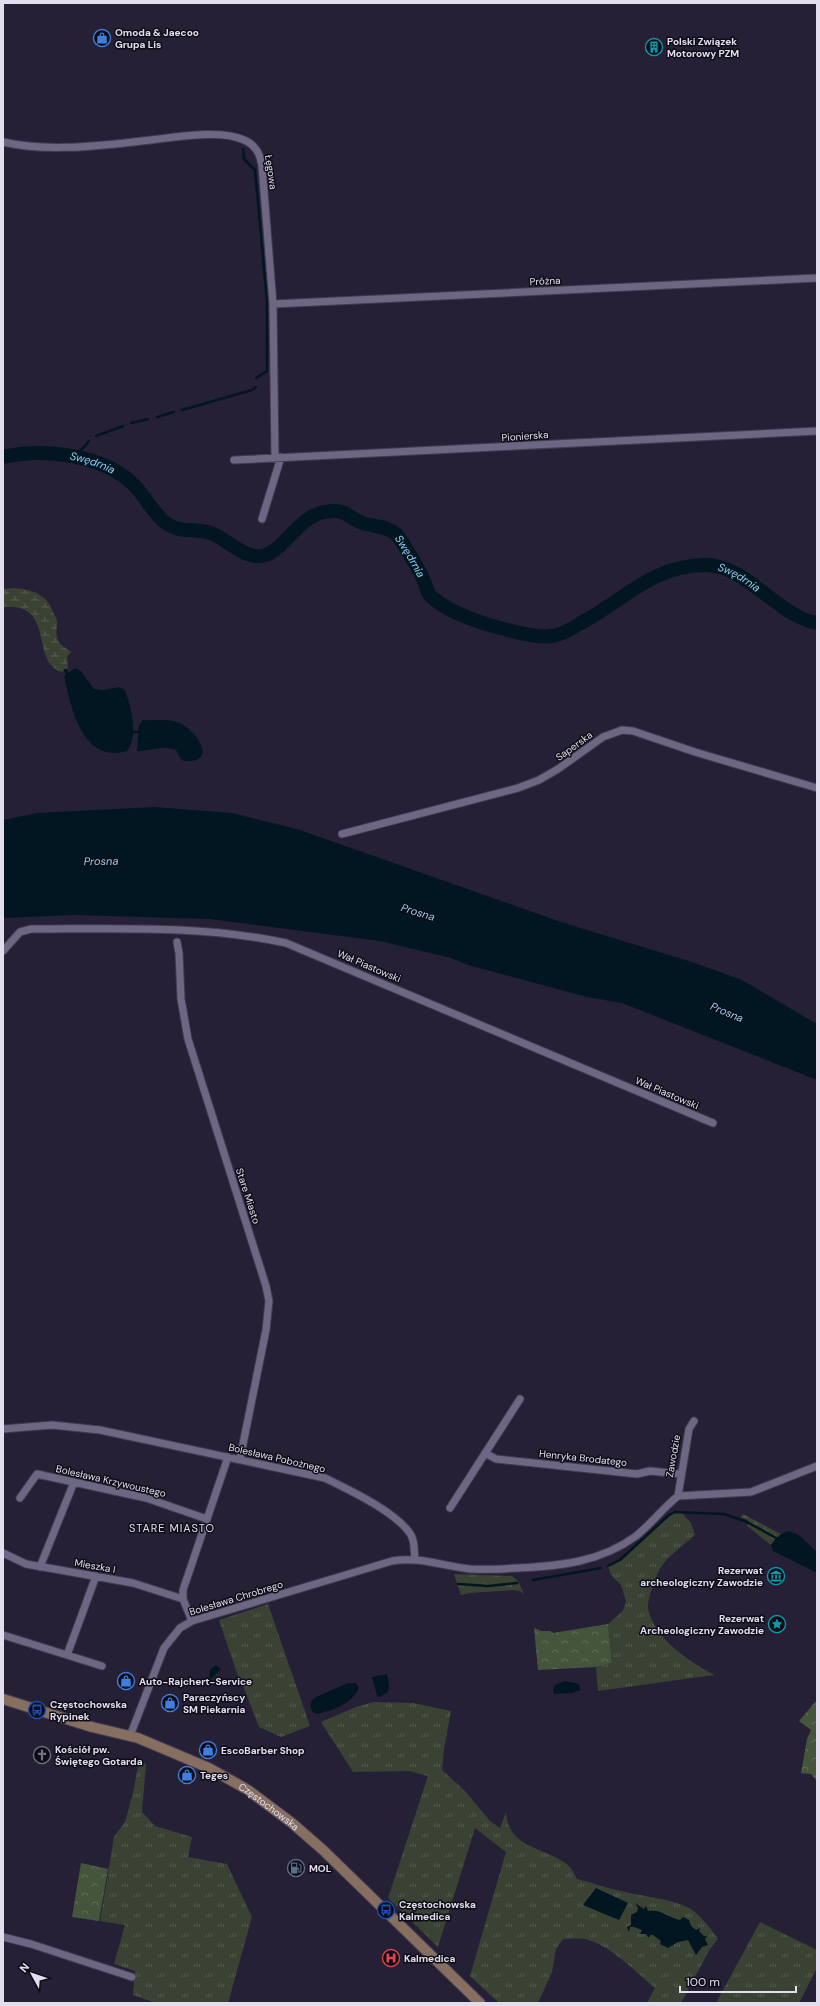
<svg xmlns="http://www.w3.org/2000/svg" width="820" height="2006" viewBox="0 0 820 2006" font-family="'DM Sans',sans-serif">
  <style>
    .grass { fill: url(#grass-tufts) }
    .forest { fill: url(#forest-crowns) }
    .wetland { fill: url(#wetland-marsh) }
    .water { fill: #011621 }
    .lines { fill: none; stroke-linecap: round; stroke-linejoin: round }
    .stream { stroke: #011621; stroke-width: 2.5 }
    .river { stroke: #011621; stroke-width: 14 }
    .minor-casing { stroke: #423c50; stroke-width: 9 }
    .secondary-casing { stroke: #423c50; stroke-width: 12 }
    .minor { stroke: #6e6783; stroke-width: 7 }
    .secondary { stroke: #866e60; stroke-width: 10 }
    .labels { text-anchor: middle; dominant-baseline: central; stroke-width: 3; stroke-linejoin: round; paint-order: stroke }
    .poi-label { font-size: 10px; font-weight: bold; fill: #e2deee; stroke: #0e0c16; text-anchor: start }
    .street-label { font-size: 10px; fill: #e2deee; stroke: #0e0c16 }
    .water-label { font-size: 11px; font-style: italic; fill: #93ceef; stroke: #0e0c16 }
    .neighbourhood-label { font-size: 11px; letter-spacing: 1px; fill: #e2deee; stroke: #0e0c16 }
  </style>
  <defs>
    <pattern id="grass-tufts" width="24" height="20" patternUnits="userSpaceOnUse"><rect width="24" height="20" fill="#394233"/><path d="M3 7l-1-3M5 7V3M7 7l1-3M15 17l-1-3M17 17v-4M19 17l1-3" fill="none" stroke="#555d51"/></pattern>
    <pattern id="forest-crowns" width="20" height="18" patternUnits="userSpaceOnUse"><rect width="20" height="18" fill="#45553b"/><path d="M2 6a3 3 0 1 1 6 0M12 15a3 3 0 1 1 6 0" fill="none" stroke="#606d58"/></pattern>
    <pattern id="wetland-marsh" width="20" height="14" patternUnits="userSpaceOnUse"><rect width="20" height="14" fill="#394233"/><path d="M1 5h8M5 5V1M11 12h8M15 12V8" fill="none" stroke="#555d51"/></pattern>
  </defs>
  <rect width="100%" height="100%" fill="#262037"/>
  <!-- grass -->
  <path class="grass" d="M675,1512h6l10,11 4,12c-11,10 -26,20 -34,32 -5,8 -14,33 -13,41 6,31 41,53 66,67l-116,16 -2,-24 16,-4 -4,-39 15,-13 3,-10 -5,-16 -10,-10 -3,-9 12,-6 49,-45z
    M454,1574l58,2 6,5 6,13 -4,-3 -6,-1 -45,3 -8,2z
    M268,1604l42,122 -29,11 -22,-10 -19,-49 -2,-2 -19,-56z
    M374,1702l39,1 38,8 -7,38 -2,21 23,21 25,30 10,7 6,-16c2,38 41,35 63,54 3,3 6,9 8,13 16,4 32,10 48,13 21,5 48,7 66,17 8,5 22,22 27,30l-8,10 -29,54h-34l8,-15c-18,-15 -46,-44 -70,-49 -6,-1 -15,0 -22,0l-7,10 -4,23 -14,31h-39l-29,-27 36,-124 -31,-24 -37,119 -50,-49 40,-122 -19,-5 -56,1 -32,-50 35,-15z
    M139,1761l7,3 -4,48 13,14 37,11 -4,20 39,7 25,53 -24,86h-72l-23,-8 2,-24 -21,-7 11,-39 -25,-4 14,-84 11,-15 8,-29z
    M760,1922l57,28v18l-18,35h-83z"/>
  <!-- forest -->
  <path class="forest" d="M608,1624l4,39 -16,4 -58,3 -4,-42 7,3h9l3,2z
    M817,1700v81l-6,-7 -10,-1 6,-34 4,-9 -12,-9z
    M81,1863l27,6 -9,52 -27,-4z"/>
  <!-- wetland -->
  <path class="wetland" d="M14,588c19,2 33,6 39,24 1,3 4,6 4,9 1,8 -3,11 2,21 3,5 8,6 12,10l-4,5 1,11 -6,4c-33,-10 -5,-70 -59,-65v-18z
    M743,1514l38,20 -10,11 -24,-19 2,-5 -8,-4z"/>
  <!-- water -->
  <path class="water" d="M75,668l6,3 13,18 10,1 15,-3 6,3c6,16 14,47 2,61 -45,13 -56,-44 -63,-75z
    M143,720c12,1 25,-2 37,3 11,4 38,35 11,38 -3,0 -6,1 -9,-1 -3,-2 -4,-7 -6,-10 -13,-5 -26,1 -39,1l2,-26z
    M154,807l78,6 65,16 264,93 131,40 50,18 75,44v56l-195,-77 -35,-6 -119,-32 -17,-7 -71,-17 -171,-22 -136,-4 -70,3v-98l34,-7z
    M789,1531l10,4 18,17v21l-44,-22 -2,-6c4,-7 10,-12 18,-14z
    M216,1665l5,4 -10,10 -2,-2 1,-7z
    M387,1674l2,12 -1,6 -9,5 -2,-2 -5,-18z
    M565,1681l14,3 1,6 -8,3 -18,1 -1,-4 2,-5z
    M348,1683h8l3,5c-7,16 -27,23 -43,26 -6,-4 -6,-6 -5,-13l5,-4z
    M596,1888l32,15 -9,17 -36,-15z
    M635,1903l9,6 2,-3 2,5c14,-2 19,6 32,9l3,-3 6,3 2,6 5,4 4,-2 -1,3 5,5h3l-2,3 3,6 -6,2 -6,8 -8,-15 -10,2 -10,6 -8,-4 1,-3 -8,-6h-3l-1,3 -3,-4h-6l2,-4 -8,-3h-4l-1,5 -2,-5 4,-2v-10l6,-3 1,-4z"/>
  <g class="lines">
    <!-- stream -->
    <path class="stream" d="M243,149l1,10 11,11 12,132v69l-11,7
      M182,410l70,-20 4,-3
      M157,417l17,-5
      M131,423l17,-4
      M96,436l27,-10
      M76,456l13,-15
      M65,670l2,3
      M132,732h6
      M608,1566l12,-6 49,-45 6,-3 49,2 23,8 29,16
      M533,1580l68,-12
      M458,1584l30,2 29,-3"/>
    <!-- river -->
    <path class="river" id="s1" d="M3,457c40,-9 100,-3 131,28 12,12 19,29 33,39 15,10 32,3 46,10 14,6 27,20 42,22 29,4 41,-47 80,-45 11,0 15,7 25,11 11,5 26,3 36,12 4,4 25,38 27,45 4,7 3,15 11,20 18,15 52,26 74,31 13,3 31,8 43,6 11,-1 21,-7 30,-13 43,-23 71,-57 123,-58 43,-1 71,50 113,58"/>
    <!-- minor casing -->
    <g class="minor-casing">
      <path id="minor" d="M3,142c48,11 100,3 148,-2 25,-3 70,-11 93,0 12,5 16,14 18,26l11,138 2,153
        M273,304l544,-26
        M234,460l583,-29
        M262,519l19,-62
        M342,834l176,-46 21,-8 19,-11 45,-32 19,-7 11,1 62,21 122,36
        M177,942l2,11 2,46 7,40 78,247 3,15 -3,29 -26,129
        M3,951l17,-19 11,-3c85,0 172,-4 255,14l427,180
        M3,1429l49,-4 48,5 225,48c24,12 72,34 86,57 4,7 3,17 4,24
        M485,1453l11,6 141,15 13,-3 30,3
        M678,1496l11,-67 5,-8
        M20,1498l17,-24 109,24 61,21
        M450,1508l70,-109
        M3,1553l23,11 107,19 50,16
        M40,1567l34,-85
        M192,1621l-9,-22v-9l45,-133
        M3,1635l99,31
        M67,1655l29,-79
        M130,1736l34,-88 16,-20 12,-7 200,-60c26,-5 51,5 78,8 16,1 32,0 48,-1 42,-2 83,-6 118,-32 15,-12 27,-28 42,-40l73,-4 66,-26
        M3,1937l28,7 101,33"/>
    </g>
    <!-- secondary casing -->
    <g class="secondary-casing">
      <g id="secondary">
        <path id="s2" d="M3,1699l89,28 46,11 71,30 39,22 44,33 31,27 157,153"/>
      </g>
    </g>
    <!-- minor -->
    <use href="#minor" class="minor"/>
    <!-- secondary -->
    <use href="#secondary" class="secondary"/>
  </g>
  <!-- icons -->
  <defs>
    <g id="shop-ring" transform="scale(0.9)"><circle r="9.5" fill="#0e0c16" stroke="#3f7fe0" stroke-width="1.5"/><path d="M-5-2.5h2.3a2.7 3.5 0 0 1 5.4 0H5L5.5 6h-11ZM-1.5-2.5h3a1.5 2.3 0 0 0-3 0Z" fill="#3f7fe0"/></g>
    <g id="building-ring" transform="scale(0.9)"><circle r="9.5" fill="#0e0c16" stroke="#0f9aa8" stroke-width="1.5"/><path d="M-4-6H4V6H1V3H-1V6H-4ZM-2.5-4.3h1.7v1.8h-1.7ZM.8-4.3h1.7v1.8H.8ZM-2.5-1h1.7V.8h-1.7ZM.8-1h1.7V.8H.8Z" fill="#0f9aa8"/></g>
    <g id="museum-ring" transform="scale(0.9)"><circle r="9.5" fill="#0e0c16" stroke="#0f9aa8" stroke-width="1.5"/><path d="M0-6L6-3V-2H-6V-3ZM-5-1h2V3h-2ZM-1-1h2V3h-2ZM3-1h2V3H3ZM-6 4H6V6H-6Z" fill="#0f9aa8"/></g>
    <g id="sight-ring" transform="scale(0.9)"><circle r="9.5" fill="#0e0c16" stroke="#0f9aa8" stroke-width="1.5"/><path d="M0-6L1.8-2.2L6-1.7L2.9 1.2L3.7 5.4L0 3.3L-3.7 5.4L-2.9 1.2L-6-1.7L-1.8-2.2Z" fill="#0f9aa8"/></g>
    <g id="bus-ring" transform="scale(0.9)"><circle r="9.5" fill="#0e0c16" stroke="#1a4fb4" stroke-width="1.5"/><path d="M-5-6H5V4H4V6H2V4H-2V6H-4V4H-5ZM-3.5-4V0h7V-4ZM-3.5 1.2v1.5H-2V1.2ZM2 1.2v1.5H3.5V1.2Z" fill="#1a4fb4"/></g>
    <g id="church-ring" transform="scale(0.9)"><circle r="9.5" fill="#0e0c16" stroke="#6b7280" stroke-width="1.5"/><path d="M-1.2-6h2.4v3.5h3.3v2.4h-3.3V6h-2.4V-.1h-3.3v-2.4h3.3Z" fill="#6b7280"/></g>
    <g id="fuel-ring" transform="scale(0.9)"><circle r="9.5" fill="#0e0c16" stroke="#5c6f8a" stroke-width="1.5"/><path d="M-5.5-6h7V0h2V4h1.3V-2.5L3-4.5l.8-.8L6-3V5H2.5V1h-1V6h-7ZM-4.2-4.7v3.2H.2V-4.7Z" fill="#5c6f8a"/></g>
    <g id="hospital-ring" transform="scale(0.9)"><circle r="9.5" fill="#0e0c16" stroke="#e0444e" stroke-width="1.5"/><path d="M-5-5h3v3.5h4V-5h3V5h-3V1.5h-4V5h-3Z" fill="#e0444e"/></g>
  </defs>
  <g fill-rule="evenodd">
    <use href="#shop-ring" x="102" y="38"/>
    <use href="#building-ring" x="654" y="47"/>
    <use href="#museum-ring" x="776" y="1576"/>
    <use href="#sight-ring" x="777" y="1624"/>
    <use href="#shop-ring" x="126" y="1681"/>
    <use href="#shop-ring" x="170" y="1703"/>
    <use href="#bus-ring" x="37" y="1710"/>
    <use href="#shop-ring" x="208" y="1750"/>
    <use href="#church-ring" x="42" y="1755"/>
    <use href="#shop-ring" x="187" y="1775"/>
    <use href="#fuel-ring" x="296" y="1868"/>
    <use href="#bus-ring" x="386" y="1910"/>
    <use href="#hospital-ring" x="391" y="1958"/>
  </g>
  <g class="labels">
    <!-- poi labels -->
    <g class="poi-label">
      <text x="115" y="32">Omoda &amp; Jaecoo<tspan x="115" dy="12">Grupa Lis</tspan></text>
      <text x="667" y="41">Polski Związek<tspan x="667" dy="12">Motorowy PZM</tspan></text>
      <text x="763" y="1570" text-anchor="end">Rezerwat<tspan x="763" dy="12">archeologiczny Zawodzie</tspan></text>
      <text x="764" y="1618" text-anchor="end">Rezerwat<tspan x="764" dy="12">Archeologiczny Zawodzie</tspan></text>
      <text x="139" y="1681">Auto-Rajchert-Service</text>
      <text x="183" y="1697">Paraczyńscy<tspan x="183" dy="12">SM Piekarnia</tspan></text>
      <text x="50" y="1704">Częstochowska<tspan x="50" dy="12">Rypinek</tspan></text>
      <text x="55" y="1749">Kościół pw.<tspan x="55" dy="12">Świętego Gotarda</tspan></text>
      <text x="221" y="1750">EscoBarber Shop</text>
      <text x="200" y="1775">Teges</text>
      <text x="309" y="1868">MOL</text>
      <text x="399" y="1904">Częstochowska<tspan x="399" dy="12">Kalmedica</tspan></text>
      <text x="404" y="1958">Kalmedica</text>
    </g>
    <!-- street labels -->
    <g class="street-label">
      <text transform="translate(271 172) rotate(82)">Łęgowa</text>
      <text transform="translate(545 281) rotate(-3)">Próżna</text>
      <text transform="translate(525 436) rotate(-4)">Pionierska</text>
      <text transform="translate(574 746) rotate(-36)">Saperska</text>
      <text transform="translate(369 966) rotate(23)">Wał Piastowski</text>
      <text transform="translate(667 1093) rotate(23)">Wał Piastowski</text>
      <text transform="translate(248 1196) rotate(72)">Stare Miasto</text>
      <text transform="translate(673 1456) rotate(-80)">Zawodzie</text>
      <text transform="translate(277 1458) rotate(13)">Bolesława Pobożnego</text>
      <text transform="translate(583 1458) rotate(6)">Henryka Brodatego</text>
      <text transform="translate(111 1481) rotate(13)">Bolesława Krzywoustego</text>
      <text transform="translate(95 1566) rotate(10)">Mieszka I</text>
      <text transform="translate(236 1598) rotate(-17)">Bolesława Chrobrego</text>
      <text stroke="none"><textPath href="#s2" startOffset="289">Częstochowska</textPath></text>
    </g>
    <!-- water labels -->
    <g class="water-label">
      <text stroke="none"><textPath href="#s1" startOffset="91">Swędrnia</textPath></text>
      <text stroke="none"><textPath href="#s1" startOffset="473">Swędrnia</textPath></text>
      <text stroke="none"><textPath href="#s1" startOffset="856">Swędrnia</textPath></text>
      <text transform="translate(101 861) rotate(-1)">Prosna</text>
      <text transform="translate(418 912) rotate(17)">Prosna</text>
      <text transform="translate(727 1012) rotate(23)">Prosna</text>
    </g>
    <!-- neighbourhood labels -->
    <g class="neighbourhood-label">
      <text x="172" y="1528">STARE MIASTO</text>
    </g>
  </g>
  <!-- border -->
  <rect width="820" height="2006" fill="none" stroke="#e2deee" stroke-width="8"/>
  <!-- north arrow -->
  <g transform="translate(32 1974) rotate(310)" stroke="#0e0c16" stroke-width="3" paint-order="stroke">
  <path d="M0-3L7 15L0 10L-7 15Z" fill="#e2deee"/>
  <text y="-6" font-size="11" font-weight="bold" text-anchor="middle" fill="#e2deee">N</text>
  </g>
  <!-- scale -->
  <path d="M680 1986v6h116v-6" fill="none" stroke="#e2deee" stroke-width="2"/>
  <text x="686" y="1986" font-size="12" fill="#e2deee" stroke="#0e0c16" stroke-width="3" paint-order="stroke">100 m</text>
</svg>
